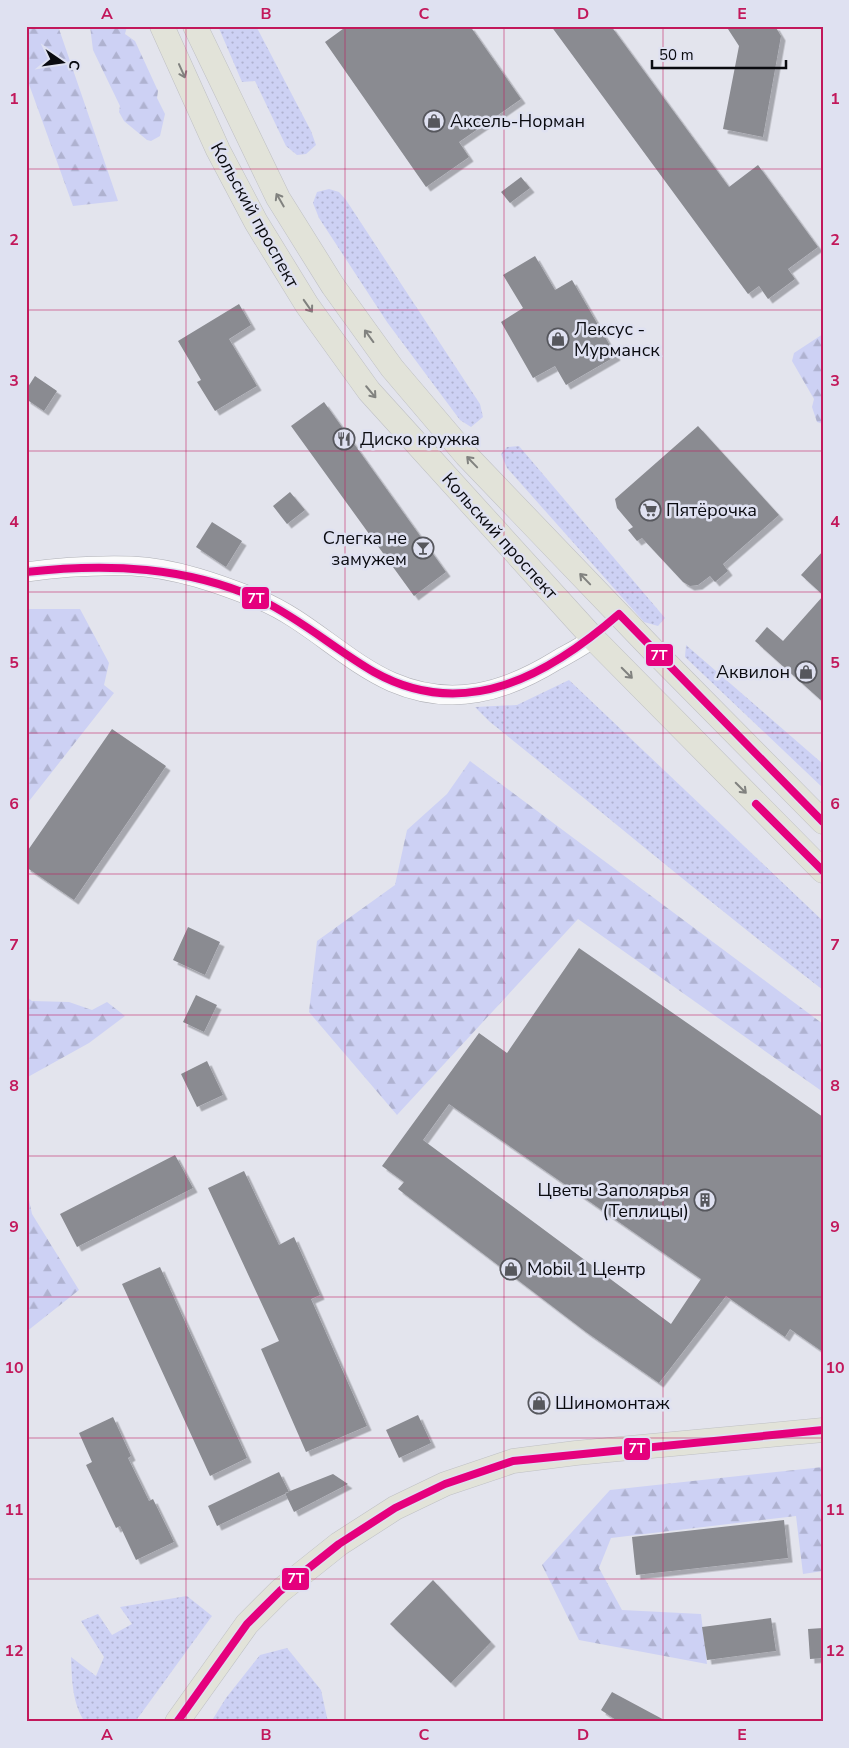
<svg xmlns="http://www.w3.org/2000/svg" width="849" height="1748" viewBox="0 0 849 1748" font-family="'Nunito Sans',sans-serif">
  <style>
    .grass { fill: url(#grass-dots) }
    .forest { fill: url(#forest-firs) }
    .building { fill: #8a8b91; fill-rule: evenodd; filter: url(#shadow) }
    .lines { fill: none; stroke-linecap: round; stroke-linejoin: round }
    .minor-casing { stroke: #aeafb5; stroke-width: 20 }
    .major-casing { stroke: #bfc0c4; stroke-width: 25 }
    .minor { stroke: #fbfbfc; stroke-width: 19 }
    .major { stroke: #e2e3d9; stroke-width: 24 }
    .bus-1-casing { stroke: #dfe1f1; stroke-width: 11 }
    .bus-1 { stroke: #e5007d; stroke-width: 8 }
    .oneway { stroke: #81827f }
    .grid { fill: none; stroke: #c2185b; stroke-width: 1; stroke-opacity: 0.55 }
    .labels { text-anchor: middle; dominant-baseline: central; stroke-width: 5; stroke-linejoin: round; paint-order: stroke }
    .poi-label { font-size: 18px; fill: #0a0b10; stroke: #dfe1f1; text-anchor: start }
    .street-label { font-size: 18px; fill: #0a0b10; stroke: #dfe1f1 }
    .line-badge { stroke: #dfe1f1; stroke-width: 2 }
    .badge-label { font-size: 14px; text-anchor: middle; font-weight: bold; fill: #fff }
    .neatline { fill: none; stroke: #c2185b; stroke-width: 2 }
    .grid-label { font-size: 16px; text-anchor: middle; font-weight: bold; fill: #c2185b }
  </style>
  <defs>
    <pattern id="grass-dots" width="8" height="8" patternUnits="userSpaceOnUse" patternTransform="scale(1.25)"><rect width="8" height="8" fill="#cdd1f4"/><path d="M2 2h.1M6 6h.1" fill="none" stroke="#afb2d0" stroke-width="1.8" stroke-linecap="round"/></pattern>
    <pattern id="forest-firs" width="22" height="20" patternUnits="userSpaceOnUse" patternTransform="scale(1.25)"><rect width="22" height="20" fill="#cdd1f4"/><path d="M5 1l3.5 6h-7zM16 11l3.5 6h-7z" fill="#afb2d0"/></pattern>
    <filter id="shadow"><feDropShadow dx="4.5" dy="4.5" stdDeviation="0" flood-color="#0004"/></filter>
  </defs>
  <rect width="100%" height="100%" fill="#e3e4ed"/>
  <!-- grass -->
  <path class="grass" d="M218,26h38l55,105 5,14 -10,9 -9,1 -11,-9 -31,-65 -13,1z
    M329,189l10,3 7,8 134,204 3,13 -12,10 -11,-7 -73,-98 -68,-104 -6,-15 4,-11z
    M519,446l146,172 -7,8 -14,-4 -137,-154 -6,-14 6,-7z
    M686,645l137,119v24l-138,-131z
    M569,680l254,241v69c-113,-87 -222,-179 -333,-268l-15,-15 42,-2z
    M187,1596l25,20 -77,106h-50c-13,-19 -13,-42 -14,-65l25,19 8,-19 -23,-36 17,-7 14,21 20,-11 -12,-17z
    M287,1648l34,42 7,32h-117l15,-24 34,-43z"/>
  <!-- forest -->
  <path class="forest" d="M26,26h32l60,175 -45,5 -47,-130z
    M90,26h37l-2,8 10,7 23,50 -1,7 8,16 -5,22 -9,5 -4,-1 -23,-19 -5,-9 1,-6 -27,-56z
    M823,334v90l-6,-2 -5,-15 2,-8 -22,-38 2,-8z
    M26,609h54l29,54 -5,22 10,8 -88,112z
    M470,761l353,263v68l-245,-173 -181,196 -88,-103 8,-71 78,-56 12,-55 40,-36z
    M26,996l6,5 37,1 23,8 15,-8 18,14 -36,27 -63,35z
    M26,1186l6,28 47,76 -53,42z
    M823,1467v104l-20,3 -7,-58 -185,22 -12,30 23,42 79,4 6,50 -128,-24 -37,-75 68,-75z"/>
  <!-- building -->
  <path class="building" d="M347,26h123l51,73 -62,43 10,15 -43,30 -101,-145z
    M551,26h60l118,161 29,-22 60,82 -30,22 7,10 -27,20 -9,-13 -11,8z
    M726,26h49l6,10 -18,101 -40,-8 16,-83z
    M521,177l9,11 -20,15 -9,-11z
    M535,256l20,34 17,-10 44,76 -50,29 -11,-19 -22,12 -32,-56 22,-14 -20,-33z
    M239,304l12,21 -22,14 28,47 -42,25 -18,-29 4,-2 -23,-39z
    M35,376l22,15 -13,20 -18,-12v-9z
    M324,402l122,170 -32,24 -123,-170z
    M698,426l81,89 -56,49 5,7 -13,11 -5,-6 -12,9 -8,1 -7,-4 -41,-44 -5,3 -9,-11 5,-3 -16,-19 -2,-9z
    M290,492l15,18 -18,14 -14,-18z
    M212,522l30,19 -16,26 -30,-20z
    M823,551v44l-22,-20z
    M823,596v106l-68,-61 12,-14 16,14z
    M112,729l54,37 -92,134 -48,-33v-14z
    M188,927l32,15 -15,33 -32,-15z
    M579,948l244,169v235l-33,-23 -5,8 -59,-41 -67,87 -73,-51 -188,-143 6,-7 -22,-16 97,-133 28,20zM449,1104l252,175 -30,45 -248,-184z
    M196,995l21,10 -13,27 -21,-10z
    M207,1061l16,34 -26,12 -16,-33z
    M175,1155l18,33 -116,59 -17,-33z
    M244,1171l35,74 15,-8 26,58 -9,4 56,127 -61,26 -45,-103 18,-8 -71,-153z
    M160,1267l87,191 -37,18 -88,-192z
    M418,1415l13,28 -32,15 -13,-28z
    M113,1417l18,39 -3,2 21,43 4,-2 21,43 -38,18 -16,-34 -4,2 -30,-63 6,-3 -13,-29z
    M279,1472l10,20 -72,34 -9,-20z
    M333,1474l15,10 -54,28 -9,-19z
    M784,1520l4,38 -152,17 -4,-38z
    M433,1580l58,62 -40,41 -61,-59z
    M771,1618l5,33 -69,9 -5,-33z
    M823,1628v30l-13,1 -2,-30z
    M612,1692l56,30h-49l-18,-12z"/>
  <g class="lines">
    <!-- minor casing -->
    <g class="minor-casing">
      <path id="minor" d="M26,572c35,-5 71,-7 106,-6 44,2 88,18 128,34 48,20 85,61 132,82 60,26 113,10 165,-22 12,-7 25,-13 36,-22"/>
    </g>
    <!-- major casing -->
    <g class="major-casing">
      <path id="major" d="M162,26l56,124 38,72 51,83 62,86 224,247 230,233
        M195,26l83,172 55,88 59,82 74,87 187,195 170,172
        M177,1722l70,-98 33,-33 59,-47 56,-36 50,-24 68,-23 63,-8 247,-23"/>
    </g>
    <!-- minor -->
    <use href="#minor" class="minor"/>
    <!-- major -->
    <use href="#major" class="major"/>
    <!-- bus-1 casing -->
    <g class="bus-1-casing">
      <path id="bus-1" d="M26,572c81,-9 162,-6 237,29 39,19 73,49 111,71 91,51 175,3 245,-58l204,208
        M756,804l67,67
        M177,1722l70,-98 33,-33 59,-47 56,-36 50,-24 68,-23 310,-31"/>
    </g>
    <!-- bus-1 -->
    <use href="#bus-1" class="bus-1"/>
  </g>
  <!-- one-way arrows -->
  <defs><path id="oneway-shaft" d="M-6 0H5M1.5-3L5.5 0L1.5 3" fill="none" stroke-width="1.6" stroke-linecap="round" stroke-linejoin="round" transform="scale(1.25)"/></defs>
  <g class="oneway">
    <use href="#oneway-shaft" transform="translate(182 71) rotate(66)"/>
    <use href="#oneway-shaft" transform="translate(280 200) rotate(-120)"/>
    <use href="#oneway-shaft" transform="translate(308 306) rotate(55)"/>
    <use href="#oneway-shaft" transform="translate(369 336) rotate(-126)"/>
    <use href="#oneway-shaft" transform="translate(371 392) rotate(50)"/>
    <use href="#oneway-shaft" transform="translate(472 462) rotate(-134)"/>
    <use href="#oneway-shaft" transform="translate(585 579) rotate(-134)"/>
    <use href="#oneway-shaft" transform="translate(627 673) rotate(45)"/>
    <use href="#oneway-shaft" transform="translate(741 788) rotate(45)"/>
  </g>
  <!-- grid -->
  <path class="grid" d="M186,26v1696M345,26v1696M504,26v1696M663,26v1696M26,169h797M26,310h797M26,451h797M26,592h797M26,733h797M26,874h797M26,1015h797M26,1156h797M26,1297h797M26,1438h797M26,1579h797"/>
  <!-- icons -->
  <defs>
    <g id="shop-ring" transform="scale(1.125)"><circle r="9.5" fill="#dfe1f1" stroke="#56575d" stroke-width="1.5"/><path d="M-5-2.5h2.3a2.7 3.5 0 0 1 5.4 0H5L5.5 6h-11ZM-1.5-2.5h3a1.5 2.3 0 0 0-3 0Z" fill="#56575d"/></g>
    <g id="restaurant-ring" transform="scale(1.125)"><circle r="9.5" fill="#dfe1f1" stroke="#56575d" stroke-width="1.5"/><path d="M-5-6h1v4h1v-4h1v4h1v-4h1v5L-1.5 .5V6h-2V.5L-5-1ZM5-6V6H3V1.5H1.5Q1.5-4 5-6Z" fill="#56575d"/></g>
    <g id="supermarket-ring" transform="scale(1.125)"><circle r="9.5" fill="#dfe1f1" stroke="#56575d" stroke-width="1.5"/><path d="M-6-5.5h2.5l.6 2H6L4.5 2H-2.5L-4.4-4H-6ZM-1.5 3.2a1.3 1.3 0 1 0 .1 0ZM3 3.2a1.3 1.3 0 1 0 .1 0Z" fill="#56575d"/></g>
    <g id="bar-ring" transform="scale(1.125)"><circle r="9.5" fill="#dfe1f1" stroke="#56575d" stroke-width="1.5"/><path d="M-6-5H6L.8 .8V4.5H3.5V6h-7V4.5H-.8V.8Z" fill="#56575d"/></g>
    <g id="building-ring" transform="scale(1.125)"><circle r="9.5" fill="#dfe1f1" stroke="#56575d" stroke-width="1.5"/><path d="M-4-6H4V6H1V3H-1V6H-4ZM-2.5-4.3h1.7v1.8h-1.7ZM.8-4.3h1.7v1.8H.8ZM-2.5-1h1.7V.8h-1.7ZM.8-1h1.7V.8H.8Z" fill="#56575d"/></g>
  </defs>
  <g fill-rule="evenodd">
    <use href="#shop-ring" x="434" y="121"/>
    <use href="#shop-ring" x="558" y="339"/>
    <use href="#restaurant-ring" x="344" y="439"/>
    <use href="#supermarket-ring" x="650" y="510"/>
    <use href="#bar-ring" x="423" y="548"/>
    <use href="#shop-ring" x="806" y="672"/>
    <use href="#building-ring" x="705" y="1200"/>
    <use href="#shop-ring" x="511" y="1269"/>
    <use href="#shop-ring" x="539" y="1403"/>
  </g>
  <g class="labels">
    <!-- poi labels -->
    <g class="poi-label">
      <text x="450" y="121">Аксель-Норман</text>
      <text x="574" y="329">Лексус -<tspan x="574" dy="21">Мурманск</tspan></text>
      <text x="360" y="439">Диско кружка</text>
      <text x="666" y="510">Пятёрочка</text>
      <text x="407" y="538" text-anchor="end">Слегка не<tspan x="407" dy="21">замужем</tspan></text>
      <text x="790" y="672" text-anchor="end">Аквилон</text>
      <text x="689" y="1190" text-anchor="end">Цветы Заполярья<tspan x="689" dy="21">(Теплицы)</tspan></text>
      <text x="527" y="1269">Mobil 1 Центр</text>
      <text x="555" y="1403">Шиномонтаж</text>
    </g>
    <!-- street labels -->
    <g class="street-label">
      <text transform="translate(255 215) rotate(61)">Кольский проспект</text>
      <text transform="translate(500 536) rotate(48)">Кольский проспект</text>
    </g>
  </g>
  <g class="line-badge">
    <rect x="241" y="586" width="29" height="24" rx="5" fill="#e5007d"/>
    <rect x="645" y="643" width="29" height="24" rx="5" fill="#e5007d"/>
    <rect x="623" y="1437" width="28" height="24" rx="5" fill="#e5007d"/>
    <rect x="281" y="1567" width="29" height="24" rx="5" fill="#e5007d"/>
  </g>
  <g class="badge-label">
    <text x="256" y="603">7Т</text>
    <text x="659" y="660">7Т</text>
    <text x="637" y="1453">7Т</text>
    <text x="296" y="1583">7Т</text>
  </g>
  <!-- border -->
  <rect width="849" height="1748" fill="none" stroke="#dfe1f1" stroke-width="55"/>
  <!-- north arrow -->
  <g transform="translate(62 62) rotate(103)" stroke="#dfe1f1" stroke-width="4" paint-order="stroke">
  <path d="M0-4L9 19L0 12L-9 19Z" fill="#0a0b10"/>
  <text y="-8" font-size="14" font-weight="bold" text-anchor="middle" fill="#0a0b10">С</text>
  </g>
  <!-- scale -->
  <path d="M652 60v8h134v-8" fill="none" stroke="#0a0b10" stroke-width="2.5"/>
  <text x="659" y="60" font-size="15" fill="#0a0b10" stroke="#dfe1f1" stroke-width="4" paint-order="stroke">50 m</text>
  <rect x="28" y="28" width="794" height="1692" class="neatline"/>
  <g class="grid-label">
    <text x="107" y="19">A</text>
    <text x="266" y="19">B</text>
    <text x="424" y="19">C</text>
    <text x="583" y="19">D</text>
    <text x="742" y="19">E</text>
    <text x="14" y="104">1</text>
    <text x="835" y="104">1</text>
    <text x="14" y="245">2</text>
    <text x="835" y="245">2</text>
    <text x="14" y="386">3</text>
    <text x="835" y="386">3</text>
    <text x="14" y="527">4</text>
    <text x="835" y="527">4</text>
    <text x="14" y="668">5</text>
    <text x="835" y="668">5</text>
    <text x="14" y="809">6</text>
    <text x="835" y="809">6</text>
    <text x="14" y="950">7</text>
    <text x="835" y="950">7</text>
    <text x="14" y="1091">8</text>
    <text x="835" y="1091">8</text>
    <text x="14" y="1232">9</text>
    <text x="835" y="1232">9</text>
    <text x="14" y="1373">10</text>
    <text x="835" y="1373">10</text>
    <text x="14" y="1515">11</text>
    <text x="835" y="1515">11</text>
    <text x="14" y="1656">12</text>
    <text x="835" y="1656">12</text>
    <text x="107" y="1740">A</text>
    <text x="266" y="1740">B</text>
    <text x="424" y="1740">C</text>
    <text x="583" y="1740">D</text>
    <text x="742" y="1740">E</text>
  </g>
</svg>
